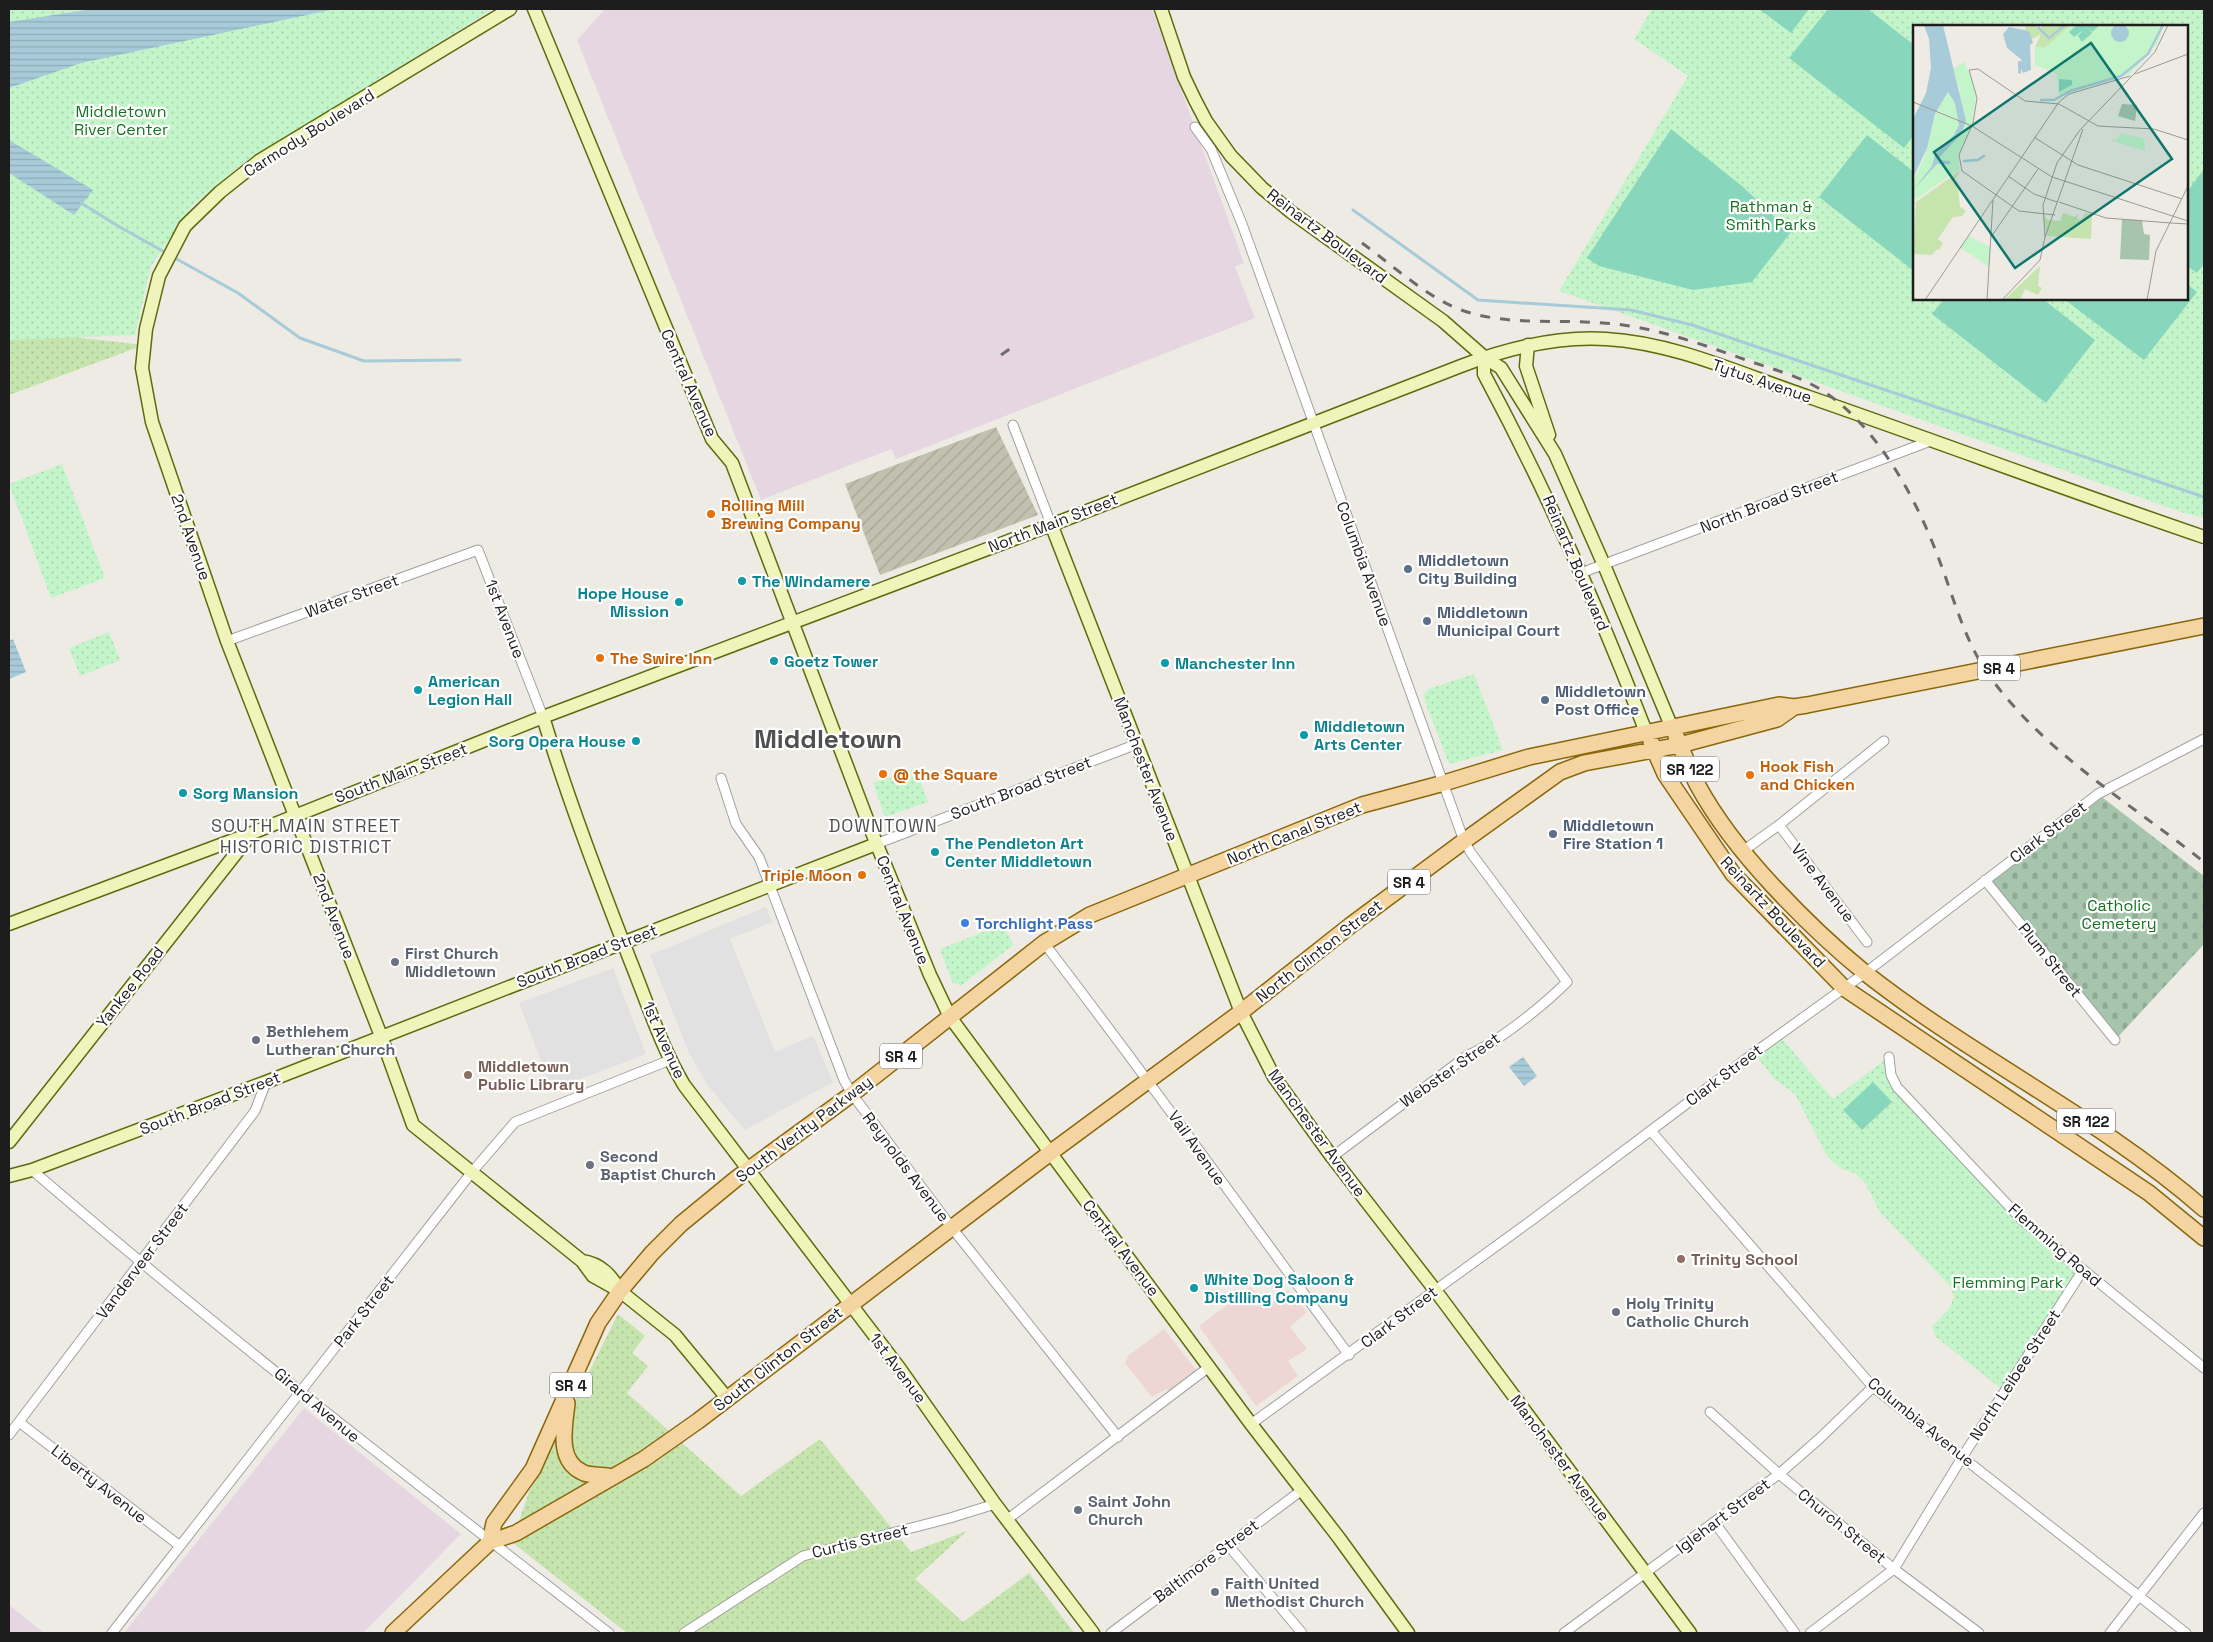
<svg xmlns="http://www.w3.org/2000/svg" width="2213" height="1642" viewBox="0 0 2213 1642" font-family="'Space Grotesk',sans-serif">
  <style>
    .commercial { fill: #edd6d4 }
    .industrial { fill: #e6d6e2 }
    .construction { fill: url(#construction-furrows) }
    .grass { fill: url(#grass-dots) }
    .cemetery { fill: url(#cemetery-stones) }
    .park { fill: url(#park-dots); fill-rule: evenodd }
    .pitch { fill: #88d7bc }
    .parking { fill: #e1e1e1 }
    .water { fill: url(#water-rules) }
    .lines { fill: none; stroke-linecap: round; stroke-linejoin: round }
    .stream { stroke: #a7cbd8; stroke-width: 3 }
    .street-casing { stroke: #a1a1a1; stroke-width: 11 }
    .secondary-casing { stroke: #5d6b0d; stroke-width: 15 }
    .primary-casing { stroke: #8b670b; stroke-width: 18 }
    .street { stroke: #fff; stroke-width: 9 }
    .secondary { stroke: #eff4bb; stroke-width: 12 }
    .primary { stroke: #f4d5a2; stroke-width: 15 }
    .rail { stroke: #6b6b6b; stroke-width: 3; stroke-dasharray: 10 10; stroke-linecap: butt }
    .food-dot { fill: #e8710a; stroke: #fff; stroke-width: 2 }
    .service-dot { fill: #5c6f8a; stroke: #fff; stroke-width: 2 }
    .culture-dot { fill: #0f9aa8; stroke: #fff; stroke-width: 2 }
    .shop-dot { fill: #3f7fe0; stroke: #fff; stroke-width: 2 }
    .worship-dot { fill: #6b7280; stroke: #fff; stroke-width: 2 }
    .education-dot { fill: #8d6e63; stroke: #fff; stroke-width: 2 }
    .labels { text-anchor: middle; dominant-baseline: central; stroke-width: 4.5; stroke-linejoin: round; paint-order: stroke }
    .shield { fill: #fff; stroke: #616161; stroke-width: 1 }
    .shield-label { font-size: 15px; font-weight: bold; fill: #1d1d1d }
    .park-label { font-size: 16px; fill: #147320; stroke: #fff }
    .street-label { font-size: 16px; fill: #1d1d1d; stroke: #fff }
    .food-label { font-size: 16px; font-weight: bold; fill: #c56008; stroke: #fff; text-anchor: start }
    .service-label { font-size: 16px; font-weight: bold; fill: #4e5e75; stroke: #fff; text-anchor: start }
    .culture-label { font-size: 16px; font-weight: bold; fill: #0d838f; stroke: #fff; text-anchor: start }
    .shop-label { font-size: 16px; font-weight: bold; fill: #366cbe; stroke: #fff; text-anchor: start }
    .worship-label { font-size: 16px; font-weight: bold; fill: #5b616d; stroke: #fff; text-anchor: start }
    .education-label { font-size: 16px; font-weight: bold; fill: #785e54; stroke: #fff; text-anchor: start }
    .neighbourhood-label { font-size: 18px; letter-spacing: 1px; fill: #505050; stroke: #fff }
    .town-label { font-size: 26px; font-weight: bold; fill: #505050; stroke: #fff }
    .inset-river { fill: none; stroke: #a7cbd8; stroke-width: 2.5 }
    .inset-road { fill: none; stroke: #9a9994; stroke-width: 1 }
    .view { fill: #0f766e; fill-opacity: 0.15; stroke: #0f766e; stroke-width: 2.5 }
    .inset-edge { fill: none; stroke: #1d1d1d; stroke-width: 2.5 }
  </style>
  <defs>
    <pattern id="construction-furrows" width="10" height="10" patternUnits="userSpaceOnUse" patternTransform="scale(1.25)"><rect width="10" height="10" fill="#c1c1b0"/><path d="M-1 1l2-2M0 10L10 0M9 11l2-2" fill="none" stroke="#a5a597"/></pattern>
    <pattern id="grass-dots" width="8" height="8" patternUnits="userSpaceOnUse" patternTransform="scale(1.25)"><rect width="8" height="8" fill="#c6e4ad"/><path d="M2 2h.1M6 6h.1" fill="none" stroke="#aac394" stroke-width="1.8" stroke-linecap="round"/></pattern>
    <pattern id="cemetery-stones" width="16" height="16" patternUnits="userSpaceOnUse" patternTransform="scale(1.25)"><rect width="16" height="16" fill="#a7c5ad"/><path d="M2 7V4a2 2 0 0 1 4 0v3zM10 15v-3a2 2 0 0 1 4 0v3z" fill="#8fa994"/></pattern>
    <pattern id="park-dots" width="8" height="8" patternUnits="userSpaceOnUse" patternTransform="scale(1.25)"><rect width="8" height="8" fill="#c4f5ca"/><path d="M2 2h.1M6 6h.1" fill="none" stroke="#a8d2ad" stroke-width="1.8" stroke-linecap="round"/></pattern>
    <pattern id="water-rules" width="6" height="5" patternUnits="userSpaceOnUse" patternTransform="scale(1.25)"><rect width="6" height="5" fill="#a7cbd8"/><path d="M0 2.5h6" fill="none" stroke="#8faeb9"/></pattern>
  </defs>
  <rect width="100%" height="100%" fill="#eeebe4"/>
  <!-- commercial -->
  <path class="commercial" d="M1251,1287l15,21 22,-18 19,22 -17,15 17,22 -19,12 10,15 -42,30 -57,-80z
    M1164,1329l32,41 -24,21 -6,-2 -14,8 -27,-34 3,-7z"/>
  <!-- industrial -->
  <path class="industrial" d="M605,9h547l92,254 -9,4 20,51 -359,141 -5,-10 -130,51 -184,-460z
    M304,1408l157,126 -98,99h-239z
    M9,1605l35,28h-35z"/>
  <!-- construction -->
  <path class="construction" d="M996,427l42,88 -158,60 -35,-91z"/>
  <!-- grass -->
  <path class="grass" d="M37,333l107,12 -135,50v-58z
    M618,1314l27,22 -13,17 16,13 -21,27 114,103 79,-57 91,113 56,-21 -52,48 48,43 66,-49 45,60h-447l-115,-91 17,-50z"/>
  <!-- cemetery -->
  <path class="cemetery" d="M2098,794l106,82v68l-89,96 -130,-160z"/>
  <!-- park -->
  <path class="park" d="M9,9h484l-250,154 -51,43 -41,60 -16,69 -126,5z
    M1652,9h552v509l-23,-6 -622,-221 129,-215 -54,-37zM1914,26h273v273h-273z
    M62,464l43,114 -54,20 -42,-114z
    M109,632l11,28 -40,16 -11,-28z
    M1474,674l29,76 -54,14 -26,-68 5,-7z
    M916,769l12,33 -43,15 -12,-34z
    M1003,924l10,21 -52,41 -9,-4 -12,-33z
    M1779,1035l54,64 56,-42 2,18 131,145 61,50 -79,121 -68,-54 -4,-10 18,-20 4,-11 -5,-11 -70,-74 -13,-27 -10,-10 -16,-6 -13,-12 -32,-62 -22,-16 -19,-25z"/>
  <!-- pitch -->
  <path class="pitch" d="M1759,9h50l-18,24z
    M1828,9h40l46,36v90l-10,13 -115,-90z
    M1671,129l72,58 48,45 -39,50 -59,8 -94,-24 -12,-8z
    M1867,135l47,37v99l-95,-74z
    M2204,169v95l-7,9 -10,-7v-74z
    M2187,284l10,8 -53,68 -80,-61h123z
    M1944,299h99l52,41 -49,63 -114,-89z
    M1873,1082l19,20 -30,28 -19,-20z"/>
  <!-- parking -->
  <path class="parking" d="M766,907l6,15 -42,17 45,113 38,-16 20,46 -88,48 -37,-44 -19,-33 -39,-98z
    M613,968l33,86 -94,36 -33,-87z"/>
  <!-- water -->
  <path class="water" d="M92,9h243l-254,54 -72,25v-66z
    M9,140l84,50 -19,25 -65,-42z
    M13,639l13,33 -17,7v-38z
    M1523,1057l14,19 -13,10 -15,-19z"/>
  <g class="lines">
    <!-- stream -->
    <path class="stream" d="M81,203l37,23 50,28
      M1353,210l125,90 153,10 61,15 512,172
      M173,257l65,36 62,45 64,23 96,-1"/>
    <!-- street casing -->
    <g class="street-casing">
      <path id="street" d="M1195,127l16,22 31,75 222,617 7,12 96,129c-23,23 -70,61 -99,73l-136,102
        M1013,425l38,99
        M1581,573l352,-133
        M227,641l251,-91 65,167
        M721,778l15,46 23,33 85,223 8,14 100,134 166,209
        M1779,825l88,117
        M876,844l261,-100
        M1743,851l36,-26 105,-84
        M1985,880l130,160
        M1044,943c104,135 203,274 305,412
        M1889,1057l2,18 6,12 125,133 182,148
        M1651,1131l222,256 313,246
        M32,1170c187,161 382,312 577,463
        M1710,1412l69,62 115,95 85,64
        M19,1422l161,124
        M1251,1424l281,-204 222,-167 111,-80 233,-179 106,-55
        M9,1435l246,-324 11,-29
        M1008,1519l201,-152
        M1715,1523l80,110
        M1228,1545l74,88
        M112,1633l360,-461 43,-50 155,-62
        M684,1633l119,-77 147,-38 45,-14
        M1111,1633l191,-143
        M1564,1633l215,-159 40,-35 54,-52
        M1810,1633l84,-64 69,-113 120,-186
        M2110,1633l94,-120"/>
    </g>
    <!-- secondary casing -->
    <g class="secondary-casing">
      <path id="secondary" d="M510,9l-251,152 -39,31 -35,34 -26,50 -13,53 -4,39 10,54 75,219 154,395 32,89 169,136 11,15 27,15 55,44 52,63
        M534,9l178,430 20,24 141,372 57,140 20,42 301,407 88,114 69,95
        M1161,9l23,68 11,23 11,21 25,35 31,32 29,24 152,109 41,36 17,11 54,86 49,111 68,163
        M1528,345l-2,21 23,69
        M1484,357v17c62,116 115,235 162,358
        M1051,524l190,488 33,65 58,80 103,133 255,343
        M543,717c25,82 56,163 87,243 17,42 31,86 54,125l216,284 95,135 98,129
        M9,924l243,-91 291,-116 521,-197 397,-154c47,-18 95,-30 145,-27 70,4 137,36 203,58 132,46 263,95 395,140
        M9,1142l243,-309
        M9,1176l23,-6 234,-88 610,-238
        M582,1261c19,3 29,14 38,30"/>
    </g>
    <!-- primary casing -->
    <g class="primary-casing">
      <path id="primary" d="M1676,736c7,16 13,32 21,48 20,37 48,72 77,103 28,30 58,59 90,85 109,86 236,146 340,237
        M1651,742l14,32 68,100 111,114 305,205 55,45
        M567,1403c-2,22 -11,57 15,69 6,4 22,3 31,5
        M490,1542l26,-9 128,-74 54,-38 352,-268 191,-141 110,-87 113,-84 96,-69 24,-9 96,-18 97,-26 17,-12
        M393,1633l97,-91 4,-19 39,-54 65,-146 22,-32 32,-38 29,-29 56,-46 115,-84 192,-151 46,-28 272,-110 82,-22 85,-26 250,-52 15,2 13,-2 397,-79"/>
    </g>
    <!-- street -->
    <use href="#street" class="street"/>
    <!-- secondary -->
    <use href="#secondary" class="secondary"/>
    <!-- primary -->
    <use href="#primary" class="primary"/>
    <!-- rail -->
    <path class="rail" d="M1362,243c29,21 68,57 102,68 46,15 92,8 139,12 50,3 98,21 146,38 26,9 54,16 77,32 54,37 92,109 114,169 14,37 24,76 46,109 54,79 144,132 218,191
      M1001,355l16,-11"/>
  </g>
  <!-- markers -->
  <g class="food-dot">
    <circle cx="711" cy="514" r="5"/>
    <circle cx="600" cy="658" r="5"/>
    <circle cx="883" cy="774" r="5"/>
    <circle cx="1750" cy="775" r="5"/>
    <circle cx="862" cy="875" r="5"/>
  </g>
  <g class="service-dot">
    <circle cx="1408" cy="569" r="5"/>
    <circle cx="1427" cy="621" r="5"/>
    <circle cx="1545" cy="700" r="5"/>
    <circle cx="1553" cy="834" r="5"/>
  </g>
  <g class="culture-dot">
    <circle cx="742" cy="581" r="5"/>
    <circle cx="679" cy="602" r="5"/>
    <circle cx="774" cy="661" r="5"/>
    <circle cx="1165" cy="663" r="5"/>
    <circle cx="418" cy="690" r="5"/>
    <circle cx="1304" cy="735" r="5"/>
    <circle cx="636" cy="741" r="5"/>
    <circle cx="183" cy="793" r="5"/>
    <circle cx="935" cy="852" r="5"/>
    <circle cx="1194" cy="1288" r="5"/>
  </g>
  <circle class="shop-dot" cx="965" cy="923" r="5"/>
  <g class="worship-dot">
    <circle cx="395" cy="962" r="5"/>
    <circle cx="256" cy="1040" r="5"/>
    <circle cx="590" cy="1165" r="5"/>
    <circle cx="1616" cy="1312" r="5"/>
    <circle cx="1078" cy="1510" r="5"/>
    <circle cx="1215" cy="1592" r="5"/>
  </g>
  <g class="education-dot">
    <circle cx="468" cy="1075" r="5"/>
    <circle cx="1681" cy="1259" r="5"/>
  </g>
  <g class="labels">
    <!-- shield labels -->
    <g class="shield">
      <rect x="1978" y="655.5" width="42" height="25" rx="4"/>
      <rect x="1661" y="756.5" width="58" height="25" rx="4"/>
      <rect x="1388" y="869.5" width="42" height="25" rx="4"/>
      <rect x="880" y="1043.5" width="42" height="25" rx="4"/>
      <rect x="2057" y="1108.5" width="58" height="25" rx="4"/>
      <rect x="550" y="1372.5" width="42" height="25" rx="4"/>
    </g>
    <g class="shield-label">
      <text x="1999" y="668">SR 4</text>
      <text x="1690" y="769">SR 122</text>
      <text x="1409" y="882">SR 4</text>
      <text x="901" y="1056">SR 4</text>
      <text x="2086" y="1121">SR 122</text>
      <text x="571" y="1385">SR 4</text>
    </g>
    <!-- park labels -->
    <g class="park-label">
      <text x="121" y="111">Middletown<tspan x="121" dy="18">River Center</tspan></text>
      <text x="1771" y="206">Rathman &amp;<tspan x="1771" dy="18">Smith Parks</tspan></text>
      <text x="2119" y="905">Catholic<tspan x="2119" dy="18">Cemetery</tspan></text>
      <text x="2008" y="1282">Flemming Park</text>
    </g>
    <!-- street labels -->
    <g class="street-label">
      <text transform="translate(309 133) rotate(-32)">Carmody Boulevard</text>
      <text transform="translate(1327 236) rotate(37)">Reinartz Boulevard</text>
      <text transform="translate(1762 381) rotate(19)">Tytus Avenue</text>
      <text transform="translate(689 383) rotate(66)">Central Avenue</text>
      <text transform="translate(1769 502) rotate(-21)">North Broad Street</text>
      <text transform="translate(1053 523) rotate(-21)">North Main Street</text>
      <text transform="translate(191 537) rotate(71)">2nd Avenue</text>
      <text transform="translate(1576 563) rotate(67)">Reinartz Boulevard</text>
      <text transform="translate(1364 564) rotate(70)">Columbia Avenue</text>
      <text transform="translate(352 596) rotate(-20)">Water Street</text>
      <text transform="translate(505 619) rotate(69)">1st Avenue</text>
      <text transform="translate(1146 769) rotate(69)">Manchester Avenue</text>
      <text transform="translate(401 773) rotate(-21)">South Main Street</text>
      <text transform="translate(1021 788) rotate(-21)">South Broad Street</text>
      <text transform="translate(2048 832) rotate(-37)">Clark Street</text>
      <text transform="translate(1294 833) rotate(-22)">North Canal Street</text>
      <text transform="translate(1823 883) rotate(53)">Vine Avenue</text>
      <text transform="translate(903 910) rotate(68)">Central Avenue</text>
      <text transform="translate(1773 912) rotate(47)">Reinartz Boulevard</text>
      <text transform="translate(334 916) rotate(69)">2nd Avenue</text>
      <text transform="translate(1319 951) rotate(-38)">North Clinton Street</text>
      <text transform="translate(587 956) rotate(-21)">South Broad Street</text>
      <text transform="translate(2050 960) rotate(51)">Plum Street</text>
      <text transform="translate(130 987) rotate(-52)">Yankee Road</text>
      <text transform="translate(664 1040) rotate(66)">1st Avenue</text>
      <text transform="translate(1450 1070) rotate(-35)">Webster Street</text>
      <text transform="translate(1724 1075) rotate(-37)">Clark Street</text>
      <text transform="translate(210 1103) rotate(-21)">South Broad Street</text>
      <text transform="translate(804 1129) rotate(-37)">South Verity Parkway</text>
      <text transform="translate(1317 1133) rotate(54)">Manchester Avenue</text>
      <text transform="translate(1197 1148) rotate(55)">Vail Avenue</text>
      <text transform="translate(906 1167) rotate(53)">Reynolds Avenue</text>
      <text transform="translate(2055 1245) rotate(41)">Flemming Road</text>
      <text transform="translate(1121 1248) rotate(53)">Central Avenue</text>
      <text transform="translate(142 1261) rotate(-53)">Vanderveer Street</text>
      <text transform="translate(364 1311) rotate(-52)">Park Street</text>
      <text transform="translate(1399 1317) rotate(-37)">Clark Street</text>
      <text transform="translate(778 1359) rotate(-38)">South Clinton Street</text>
      <text transform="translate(898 1368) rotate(53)">1st Avenue</text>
      <text transform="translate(2015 1375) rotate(-57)">North Leibee Street</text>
      <text transform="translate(317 1405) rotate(40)">Girard Avenue</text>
      <text transform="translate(1921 1422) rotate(39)">Columbia Avenue</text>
      <text transform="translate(1560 1458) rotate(53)">Manchester Avenue</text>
      <text transform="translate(99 1484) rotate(38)">Liberty Avenue</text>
      <text transform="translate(1723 1516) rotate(-37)">Iglehart Street</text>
      <text transform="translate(1842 1526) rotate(39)">Church Street</text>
      <text transform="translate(860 1541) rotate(-14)">Curtis Street</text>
      <text transform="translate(1206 1561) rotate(-37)">Baltimore Street</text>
    </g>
    <!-- food labels -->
    <g class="food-label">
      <text x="721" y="505">Rolling Mill<tspan x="721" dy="18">Brewing Company</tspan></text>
      <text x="610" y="658">The Swire Inn</text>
      <text x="1760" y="766">Hook Fish<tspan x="1760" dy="18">and Chicken</tspan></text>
      <text x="893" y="774">@ the Square</text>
      <text x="852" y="875" text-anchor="end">Triple Moon</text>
    </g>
    <!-- service labels -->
    <g class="service-label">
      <text x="1418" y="560">Middletown<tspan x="1418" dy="18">City Building</tspan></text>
      <text x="1437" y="612">Middletown<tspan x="1437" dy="18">Municipal Court</tspan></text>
      <text x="1555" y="691">Middletown<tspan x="1555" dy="18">Post Office</tspan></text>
      <text x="1563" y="825">Middletown<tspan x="1563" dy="18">Fire Station 1</tspan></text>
    </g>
    <!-- culture labels -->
    <g class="culture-label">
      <text x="752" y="581">The Windamere</text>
      <text x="669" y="593" text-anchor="end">Hope House<tspan x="669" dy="18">Mission</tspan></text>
      <text x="784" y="661">Goetz Tower</text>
      <text x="1175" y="663">Manchester Inn</text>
      <text x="428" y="681">American<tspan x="428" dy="18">Legion Hall</tspan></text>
      <text x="1314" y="726">Middletown<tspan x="1314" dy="18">Arts Center</tspan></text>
      <text x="626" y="741" text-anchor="end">Sorg Opera House</text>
      <text x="193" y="793">Sorg Mansion</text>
      <text x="945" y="843">The Pendleton Art<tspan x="945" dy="18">Center Middletown</tspan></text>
      <text x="1204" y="1279">White Dog Saloon &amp;<tspan x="1204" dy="18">Distilling Company</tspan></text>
    </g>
    <!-- shop labels -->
    <g class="shop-label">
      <text x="975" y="923">Torchlight Pass</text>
    </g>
    <!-- worship labels -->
    <g class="worship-label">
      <text x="405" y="953">First Church<tspan x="405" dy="18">Middletown</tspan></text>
      <text x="266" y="1031">Bethlehem<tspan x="266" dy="18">Lutheran Church</tspan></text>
      <text x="600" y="1156">Second<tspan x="600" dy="18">Baptist Church</tspan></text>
      <text x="1626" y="1303">Holy Trinity<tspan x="1626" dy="18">Catholic Church</tspan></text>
      <text x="1088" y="1501">Saint John<tspan x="1088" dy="18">Church</tspan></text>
      <text x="1225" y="1583">Faith United<tspan x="1225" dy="18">Methodist Church</tspan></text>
    </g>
    <!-- education labels -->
    <g class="education-label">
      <text x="478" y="1066">Middletown<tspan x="478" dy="18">Public Library</tspan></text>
      <text x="1691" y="1259">Trinity School</text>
    </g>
    <!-- neighbourhood labels -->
    <g class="neighbourhood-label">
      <text x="306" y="825">SOUTH MAIN STREET<tspan x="306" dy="21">HISTORIC DISTRICT</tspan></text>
      <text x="883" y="825">DOWNTOWN</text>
    </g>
    <!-- town labels -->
    <g class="town-label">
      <text x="828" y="739">Middletown</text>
    </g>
  </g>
  <!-- overview -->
  <g transform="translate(1913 25)">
    <rect width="275" height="275" fill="#eeebe4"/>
    <path d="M113,0h10l13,14 17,-14h5l-26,23 -10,-1 6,-13 -9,5 -7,-10zM129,0h22l-15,12 -8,-9zM48,145l-7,11 3,2 3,24 6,4 -4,5 -9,1 -15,22 5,4 -4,7 -2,-1 -5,6 -19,-1 3,-52zM150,188l12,4 3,-4 -1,6h5l3,-6 7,2 -1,24 -44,-3 -4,-21 5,5 12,1zM127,241l-2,20 4,2 -4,7 -13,-6 -5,11h-16z" fill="#c6e4ad"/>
    <path d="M209,79l15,1 -2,16 -17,-5zM209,194l20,1 2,14 6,1 -1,25 -29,-1z" fill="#a7c5ad"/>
    <path d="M158,0h93l-7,19 -27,30 -71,22 -2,-22 -22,-9v-18l10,1zM51,37l8,17 4,18 -4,26 -14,34 2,12 -47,32v-20l11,-24 11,-42 13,-22 13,-1 -8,-23zM207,108l24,6 1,12 -35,-11 8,-1zM55,211l23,11 -2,20 -29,-20z" fill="#c4f5ca"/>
    <path d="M164,0l12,1 11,-1 -8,7 -5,-5 5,6 -10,9 -4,-6 5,-6 -9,7 -5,-5zM146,54l13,1v5l-13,7z" fill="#88d7bc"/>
    <path d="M198 8a9 9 0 1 1 18 0a9 9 0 1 1-18 0ZM11,0h19l23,96 -5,13 -24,26 13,1v3h-13l-24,26 19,-24 3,-12 19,-19 5,-10 -4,-22 -7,-11 -13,22 -8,34 -14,30v-59l13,-26 5,-25 -2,-29zM96,2l20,4 4,12 -3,2 1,25 -8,3 -2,-4v5l-3,-1v-12h4l-1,4 1,-5 -15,-12 -4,-14z" fill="#a7cbd8"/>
    <path class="inset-river" d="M125,2l11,11 16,-13M127,75h14l16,-9 51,-15 27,-22 15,-29M50,136l15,-1 7,-5"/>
    <path class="inset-road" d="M222,49l53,-20M0,77l59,24M59,101l80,51 136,44M121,112l44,28 104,34M95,151l26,18 23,8M146,177l47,16 65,5M142,190l-36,-4 -57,-40 -3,-16 14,-32 4,-25 -8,-28 9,-1 47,32 34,3 39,22 56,3 34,11M258,198l17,1M78,212l47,-68M132,212l38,-108M12,275l134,-198 10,-8 61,-18M74,275l6,-100M89,275l38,-40 5,-23 -2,-32 14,-42 23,-33 75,-78 13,-27M234,275l9,-49 32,-65"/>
    <path class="view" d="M178,18l81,116 -157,109 -81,-116z"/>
    <rect width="275" height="275" class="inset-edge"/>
  </g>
  <!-- border -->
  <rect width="2213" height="1642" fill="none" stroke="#1d1d1d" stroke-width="20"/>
</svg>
